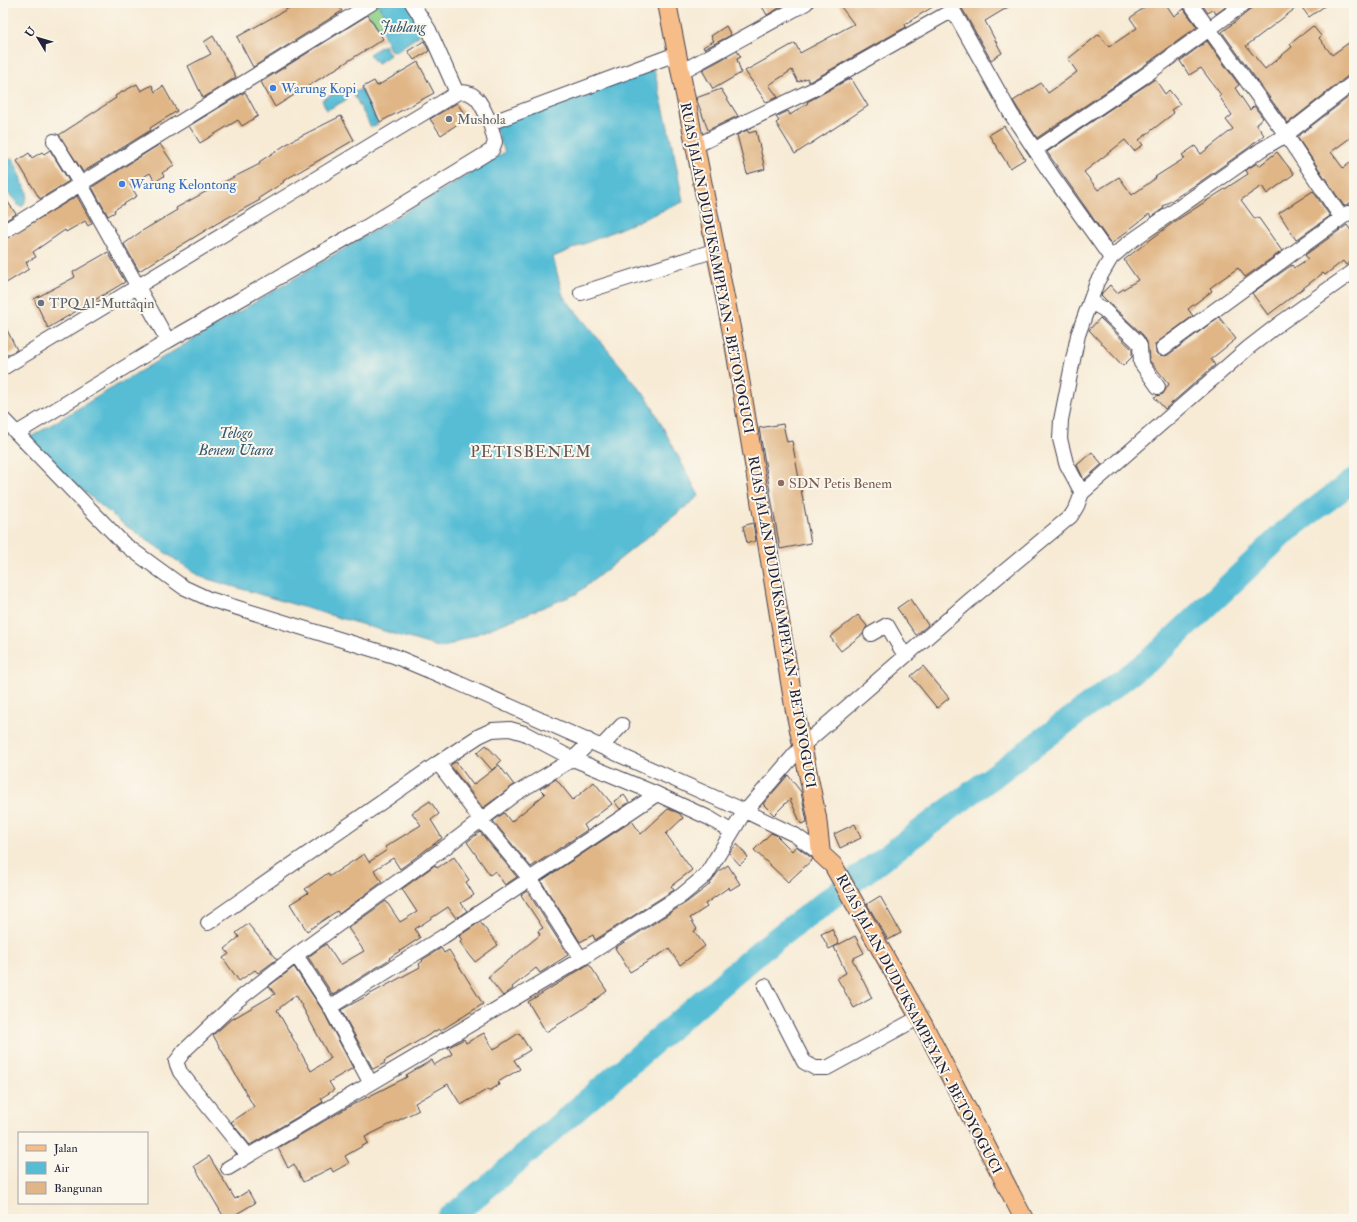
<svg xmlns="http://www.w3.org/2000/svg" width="1357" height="1222" viewBox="0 0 1357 1222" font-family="'IM FELL Double Pica',serif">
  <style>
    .green { fill: #8fd18a; stroke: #587a62 }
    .water { fill: #57bdd5; stroke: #3c7088 }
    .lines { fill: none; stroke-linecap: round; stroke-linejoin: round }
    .river { stroke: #57bdd5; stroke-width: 24 }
    .building { fill: #e0b686; fill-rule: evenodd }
    .minor-casing { stroke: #424052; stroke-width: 16 }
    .major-casing { stroke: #424052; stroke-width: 20 }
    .minor { stroke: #fff; stroke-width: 14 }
    .major { stroke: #f7bd88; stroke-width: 18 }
    .shop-dot { fill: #3f7fe0; stroke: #fbf7ec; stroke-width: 1.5 }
    .worship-dot { fill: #6b7280; stroke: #fbf7ec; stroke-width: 1.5 }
    .education-dot { fill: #8d6e63; stroke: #fbf7ec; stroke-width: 1.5 }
    .labels { text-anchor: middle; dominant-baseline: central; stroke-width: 4; stroke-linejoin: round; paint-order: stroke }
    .shop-label { font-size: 14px; fill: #366cbe; stroke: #fbf7ec; text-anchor: start }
    .worship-label { font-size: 14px; fill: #5b616d; stroke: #fbf7ec; text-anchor: start }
    .street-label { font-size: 14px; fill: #22223b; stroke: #fbf7ec }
    .education-label { font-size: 14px; fill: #785e54; stroke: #fbf7ec; text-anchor: start }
    .water-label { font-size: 15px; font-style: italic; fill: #355871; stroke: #fbf7ec }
    .quarter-label { font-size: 16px; letter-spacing: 1px; fill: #645655; stroke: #fbf7ec }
  </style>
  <rect width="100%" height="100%" fill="#fbf7ec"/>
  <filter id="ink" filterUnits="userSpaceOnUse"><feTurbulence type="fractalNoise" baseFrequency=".025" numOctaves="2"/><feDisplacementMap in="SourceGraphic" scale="8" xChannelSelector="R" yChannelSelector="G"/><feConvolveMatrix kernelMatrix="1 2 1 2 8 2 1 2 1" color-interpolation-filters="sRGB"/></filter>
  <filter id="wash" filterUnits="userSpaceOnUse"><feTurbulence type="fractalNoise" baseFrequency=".012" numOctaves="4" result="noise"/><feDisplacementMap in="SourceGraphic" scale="16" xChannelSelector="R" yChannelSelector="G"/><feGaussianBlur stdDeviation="0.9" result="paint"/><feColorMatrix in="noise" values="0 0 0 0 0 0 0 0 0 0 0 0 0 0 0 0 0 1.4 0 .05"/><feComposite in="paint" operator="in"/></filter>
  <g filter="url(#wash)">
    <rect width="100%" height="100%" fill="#f7ebd6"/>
    <!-- green -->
    <path class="green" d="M377,3l12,18 -11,6 -12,-17z"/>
    <!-- water -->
    <path class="water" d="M377,3h30l16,25 -6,9 -21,14 -6,-1 -10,-24 8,-5z
      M384,45l6,10 -13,9 -8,-10z
      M654,69l20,84 9,49 -130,55 10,39 85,103 51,97 -123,98 -134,54 -241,-71 -79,-54 -98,-82 481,-289 -11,-27z
      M343,88l5,11 -21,11 -5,-10z
      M361,89l17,35 -7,3 -18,-34z
      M12,158c5,9 6,12 9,21 4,14 11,9 2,27h-4l-16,-20v-23z"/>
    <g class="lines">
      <!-- river -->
      <path class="river" d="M448,1219l51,-42 262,-227 396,-296 129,-123 68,-51"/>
    </g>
    <g id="blocks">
      <!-- building -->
      <path class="building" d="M289,3h48l5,8 -89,56 -16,-30 54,-30z
        M760,3h28l-21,12z
        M838,3h101l-34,21 1,3 -97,55 -2,-4 -9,4 -6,-12 -23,15 9,12 -12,5 -21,-31 50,-28 5,10 54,-29z
        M959,3h56l-30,18 17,32 -11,7z
        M1150,3h15l9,13 10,-7 13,18 -59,43 -101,68 -24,-37 28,-18 7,10 10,-7 19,-14 -9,-13 31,-25 10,13 28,-19 -7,-10z
        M1201,3h30l-15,11 -3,-5 -5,4z
        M1253,3h76l-20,14 -9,-12 -54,41 19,23 27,-22 -2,-3 23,-18 8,10 -2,2 13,17 22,-16v35l-5,1 -61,48 -66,-91 28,-22z
        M368,15l15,24 -108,68 -14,-25z
        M726,26l5,9 -27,14 -1,-2 11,-6 -3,-5z
        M213,36l23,41 -33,21 -15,-32 23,-12 -7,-12z
        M424,41l5,10 -15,9 -6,-9z
        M1207,41l32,44 -4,3 15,22 4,-4 9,12 -7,6 8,11 -17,14 -50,35 -34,22 1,2 -13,9 -2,-3 -38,30 -64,-92 108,-73 10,15 4,-4 11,14 -9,6 3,3 -35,27 4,5 -9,6 -9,-11 -41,32 14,18 21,-13 13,18 24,-17 -1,-1 30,-19 -3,-3 13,-9 6,8 32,-25 -7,-9 6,-5 -13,-19 2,-1 -20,-27 -12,7 -9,-14z
        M737,51l4,6 -4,2 4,14 -28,16 -11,-19z
        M418,62l16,31 -54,29 -17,-35 11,-6 3,5z
        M851,78l17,28 -73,48 -19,-31 3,-2 -3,-4 12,-6 2,4 18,-12 -1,-1z
        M137,84l4,7 11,-6 3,7 8,-6 14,25 -27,17 1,2 -68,42 -24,-37 57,-37 -1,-2z
        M721,89l17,27 -30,14 -12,-32z
        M245,92l13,24 -16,10 -4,-6 -38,23 -11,-17z
        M1354,93v42l-23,17 12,16 11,-8v41l-10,5 -47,-69z
        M457,103l10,15 -26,17 -11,-16z
        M341,116l13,24 -71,41 1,1 -25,16 1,2 -44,24 -77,47 -15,-27 18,-13 35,-21 -1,-2 44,-24 40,-20 -1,-2 34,-22z
        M1004,126l21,33 -15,9 -21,-33z
        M747,130l2,3 7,-2 9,38 -18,5 -10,-39z
        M160,144l14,21 -12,8 2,3 -9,6 -5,-9 -20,12 7,11 -23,14 1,2 -7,4 -16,-29z
        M50,150l19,31 -29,18 -23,-38 12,-8 3,5 10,-6 2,2z
        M1277,152l17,22 -27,20 -5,-8 -21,14 14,19 3,-2 24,34 -37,26 -7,-9 -20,14 -8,6 2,3 -24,18 5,7 -38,28 1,9 8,3 4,-1 51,-38 17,22 -25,20 4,6 -50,44 -11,-12 9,-3 6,-10 -20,-24 -2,-18 -4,-7 -36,-34 -6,-6 1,-2 8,-8 7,8 21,-13 -14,-20 10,-8 40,-30 74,-48 -2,-4 11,-7 2,3z
        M1313,191l17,25 -34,24 -17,-27z
        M3,195l13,19 -13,8z
        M77,196l15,27 -4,3 -3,-5 -19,11 -1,-2 -32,22 3,5 -10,5 3,7 -26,16v-45z
        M1347,225l7,10v24l-8,6 -3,-4 -18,14 -2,-2 -55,42 -16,-22 40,-28 2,3 14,-9 -3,-4z
        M108,252l17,30 -77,46 -14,-29 41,-22 -2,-5z
        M1100,318l32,31v8l-9,9 -34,-36z
        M3,322l14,28 -14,7z
        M783,424l4,18 5,-1 19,102 -31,6 -21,-121z
        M1092,452l10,12 -18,16 -7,-15z
        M753,523l3,18 -9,2 -4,-17z
        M910,599l18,26 -12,10 -19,-27z
        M858,615l9,11 -4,8 -22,17 -11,-14z
        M923,666l26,32 -12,10 -26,-32z
        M486,745l15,16 -9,9 -15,-17z
        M456,762l17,23 26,-20 15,20 -31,23 -33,-43z
        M788,775l13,17 6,30 -6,2 -11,-25 -16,16 -11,-11z
        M556,779l17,21 21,-18 18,22 -28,21 3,5 -56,37 -38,-46 11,-8 7,9 34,-28 -5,-5z
        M624,795l5,7 -9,7 -6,-8z
        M430,801l9,13 -8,6 11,18 -42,31 -7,-11 -19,12 8,12 -43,32 -2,-3 -30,20 -17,-27 18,-11 -3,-4 23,-16 2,3 34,-22 5,8 18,-12 -2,-3 36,-22 -9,-12z
        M668,809l11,4 4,5 -17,16 26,36 -21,16 3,4 -79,50 -2,-5 -13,7 -39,-61 91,-60 9,13z
        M855,824l6,14 -21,10 -6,-14z
        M480,832l37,45 -12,8 -10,-14 -5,4 -23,-33z
        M771,833l5,2 16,16 4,-5 17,13 -25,23 -34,-32z
        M737,844l11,13 -8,8 -11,-12z
        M454,857l15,23 -3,2 8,13 -13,8 6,8 -11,7 -8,-11 -33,22 5,9 -31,20 1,1 -57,36 -25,-38 18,-13 14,21 24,-14 -16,-23 38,-27 14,21 17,-10 -15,-23 33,-24 2,3z
        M728,865l12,19 -10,6 -1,-3 -24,17 2,3 -17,11 7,11 -3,2 11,15 -25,19 -11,-16 -39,23 -15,-24 72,-46 21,-16 11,-15z
        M527,891l41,64 -28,18 -4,-5 -24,19 1,2 -2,1 -8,6 -15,-19 52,-42 -2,-4 5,-3 -22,-33z
        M880,896l21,37 -13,7 -21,-36z
        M480,922l18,23 -23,17 -15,-20 2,-2 -3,-4z
        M248,924l29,35 -19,14 -3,-3 -16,11 -16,-23 6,-4 -4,-5 14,-12 -3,-4z
        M832,929l7,15 -10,5 -8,-15z
        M855,936l9,17 -12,6 20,39 -18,10 -17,-30 9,-5 -12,-26z
        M441,948l3,5 5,-3 34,54 -43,27 -1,-2 -55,32 1,2 -12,6 -32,-59 79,-43 -1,-3 4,-3 -1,-1z
        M589,964l18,27 -27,20 -34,21 -18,-30z
        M294,967l29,44 30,57 -24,14 5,8 -13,8 2,4 -73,43 -19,-23 23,-15 -41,-72 16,-14 46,-27 -6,-8zM296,995l34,63 -1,2 -18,11 -34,-61z
        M484,1033l9,17 26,-17 11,17 -16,10 6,9 -22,13 1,3 -10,6 -1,-2 -27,16 -13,-21 -33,19 4,7 -54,27 3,6 -23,13 4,7 -16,9 -2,-4 -28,14 -9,-18 -6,4 -10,-20 72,-42 57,-29 -1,-2 26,-15 2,5 18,-11 -4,-7 3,-1 13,-7 2,4z
        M209,1156l26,43 13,-8 7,12 -27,16h-3l-31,-53z"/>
    </g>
  </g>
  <g filter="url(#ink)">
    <use href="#blocks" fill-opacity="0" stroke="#424052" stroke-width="1"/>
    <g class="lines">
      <!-- minor casing -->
      <g class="minor-casing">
        <path id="minor" d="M949,3l62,111 40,60 60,84
          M1190,3l96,132 55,82
          M679,73l127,-70
          M457,93c20,-5 26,15 33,30l186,-69
          M54,141l26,42 88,158
          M695,146l119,-57 139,-79
          M1035,150l108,-73 102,-74
          M3,232l369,-229
          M581,293l135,-43
          M1090,302l13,7 34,32 3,5 1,17 17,24
          M1163,348l185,-135
          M3,368l454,-275 -28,-63 -17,-27
          M3,419l121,125 59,43 26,12 185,57 62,26 289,129 50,24 26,19
          M17,433l151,-92 198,-114 126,-77 3,-8 -5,-19
          M1082,493l166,-145 31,-24 75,-53
          M871,634l16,-9 18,31
          M602,746l20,-21
          M438,763l43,57 49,59 51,80
          M208,923l230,-160 41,-27 13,-6 18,-1 14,4 49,26 84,35
          M765,986l39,76 11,6h12l91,-50
          M330,1007l114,-71 213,-142 52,24 23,14
          M370,1082l-40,-75 -34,-52 151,-109 68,-52 58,-35 11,-11 4,-8
          M248,1156l-68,-84 -4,-10 9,-12 53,-50 58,-45
          M228,1168l353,-209 101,-64 24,-20 37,-61 59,-68 168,-146 101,-84 6,-10 5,-13 -16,-30 -6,-24 1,-19 17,-85 19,-53 14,-24 16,-14 30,-21 105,-74 24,-14 68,-53"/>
      </g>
      <!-- major casing -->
      <g class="major-casing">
        <path id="major" d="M667,3l67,340 60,363 23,111 4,37 12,11 91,161 100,193"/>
      </g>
      <!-- minor -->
      <use href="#minor" class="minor"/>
      <!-- major -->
      <use href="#major" class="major"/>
    </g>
  </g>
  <!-- markers -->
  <g class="shop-dot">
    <circle cx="273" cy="88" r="4"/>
    <circle cx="122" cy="184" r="4"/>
  </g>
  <g class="worship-dot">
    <circle cx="449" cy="119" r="4"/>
    <circle cx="41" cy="303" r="4"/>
  </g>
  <circle class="education-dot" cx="781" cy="483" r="4"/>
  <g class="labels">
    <!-- shop labels -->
    <g class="shop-label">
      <text x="281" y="88">Warung Kopi</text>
      <text x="130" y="184">Warung Kelontong</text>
    </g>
    <!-- worship labels -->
    <g class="worship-label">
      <text x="457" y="119">Mushola</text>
      <text x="49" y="303">TPQ Al-Muttaqin</text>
    </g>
    <!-- street labels -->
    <g class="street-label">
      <text transform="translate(717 268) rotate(79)">RUAS JALAN DUDUKSAMPEYAN - BETOYOGUCI</text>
      <text transform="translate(782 622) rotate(80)">RUAS JALAN DUDUKSAMPEYAN - BETOYOGUCI</text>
      <text transform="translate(919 1024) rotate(62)">RUAS JALAN DUDUKSAMPEYAN - BETOYOGUCI</text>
    </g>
    <!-- education labels -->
    <g class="education-label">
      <text x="789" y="483">SDN Petis Benem</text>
    </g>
    <!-- water labels -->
    <g class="water-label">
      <text x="403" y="27">Jublang</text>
      <text x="236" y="433">Telogo<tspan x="236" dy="17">Benem Utara</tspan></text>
    </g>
    <!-- quarter labels -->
    <g class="quarter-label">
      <text x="531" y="452">PETISBENEM</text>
    </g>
  </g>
  <!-- margin -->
  <rect width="1357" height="1222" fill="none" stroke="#fbf7ec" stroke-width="16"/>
  <!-- legend -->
  <rect x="18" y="1132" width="130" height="72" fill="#fbf7ec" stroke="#a4a2a5"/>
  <rect x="26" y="1145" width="20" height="6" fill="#f7bd88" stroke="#a4a2a5"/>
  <text x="54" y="1152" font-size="12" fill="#22223b">Jalan</text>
  <rect x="26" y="1162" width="20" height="12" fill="#57bdd5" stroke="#a4a2a5"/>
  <text x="54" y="1172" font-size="12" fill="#22223b">Air</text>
  <rect x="26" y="1182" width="20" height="12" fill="#e0b686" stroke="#a4a2a5"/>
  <text x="54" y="1192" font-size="12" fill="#22223b">Bangunan</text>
  <!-- north arrow -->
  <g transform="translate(38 38) rotate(308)" stroke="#fbf7ec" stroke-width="3" paint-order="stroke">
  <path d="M0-3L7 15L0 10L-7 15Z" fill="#22223b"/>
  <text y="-6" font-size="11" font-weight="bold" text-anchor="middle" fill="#22223b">U</text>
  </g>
</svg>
